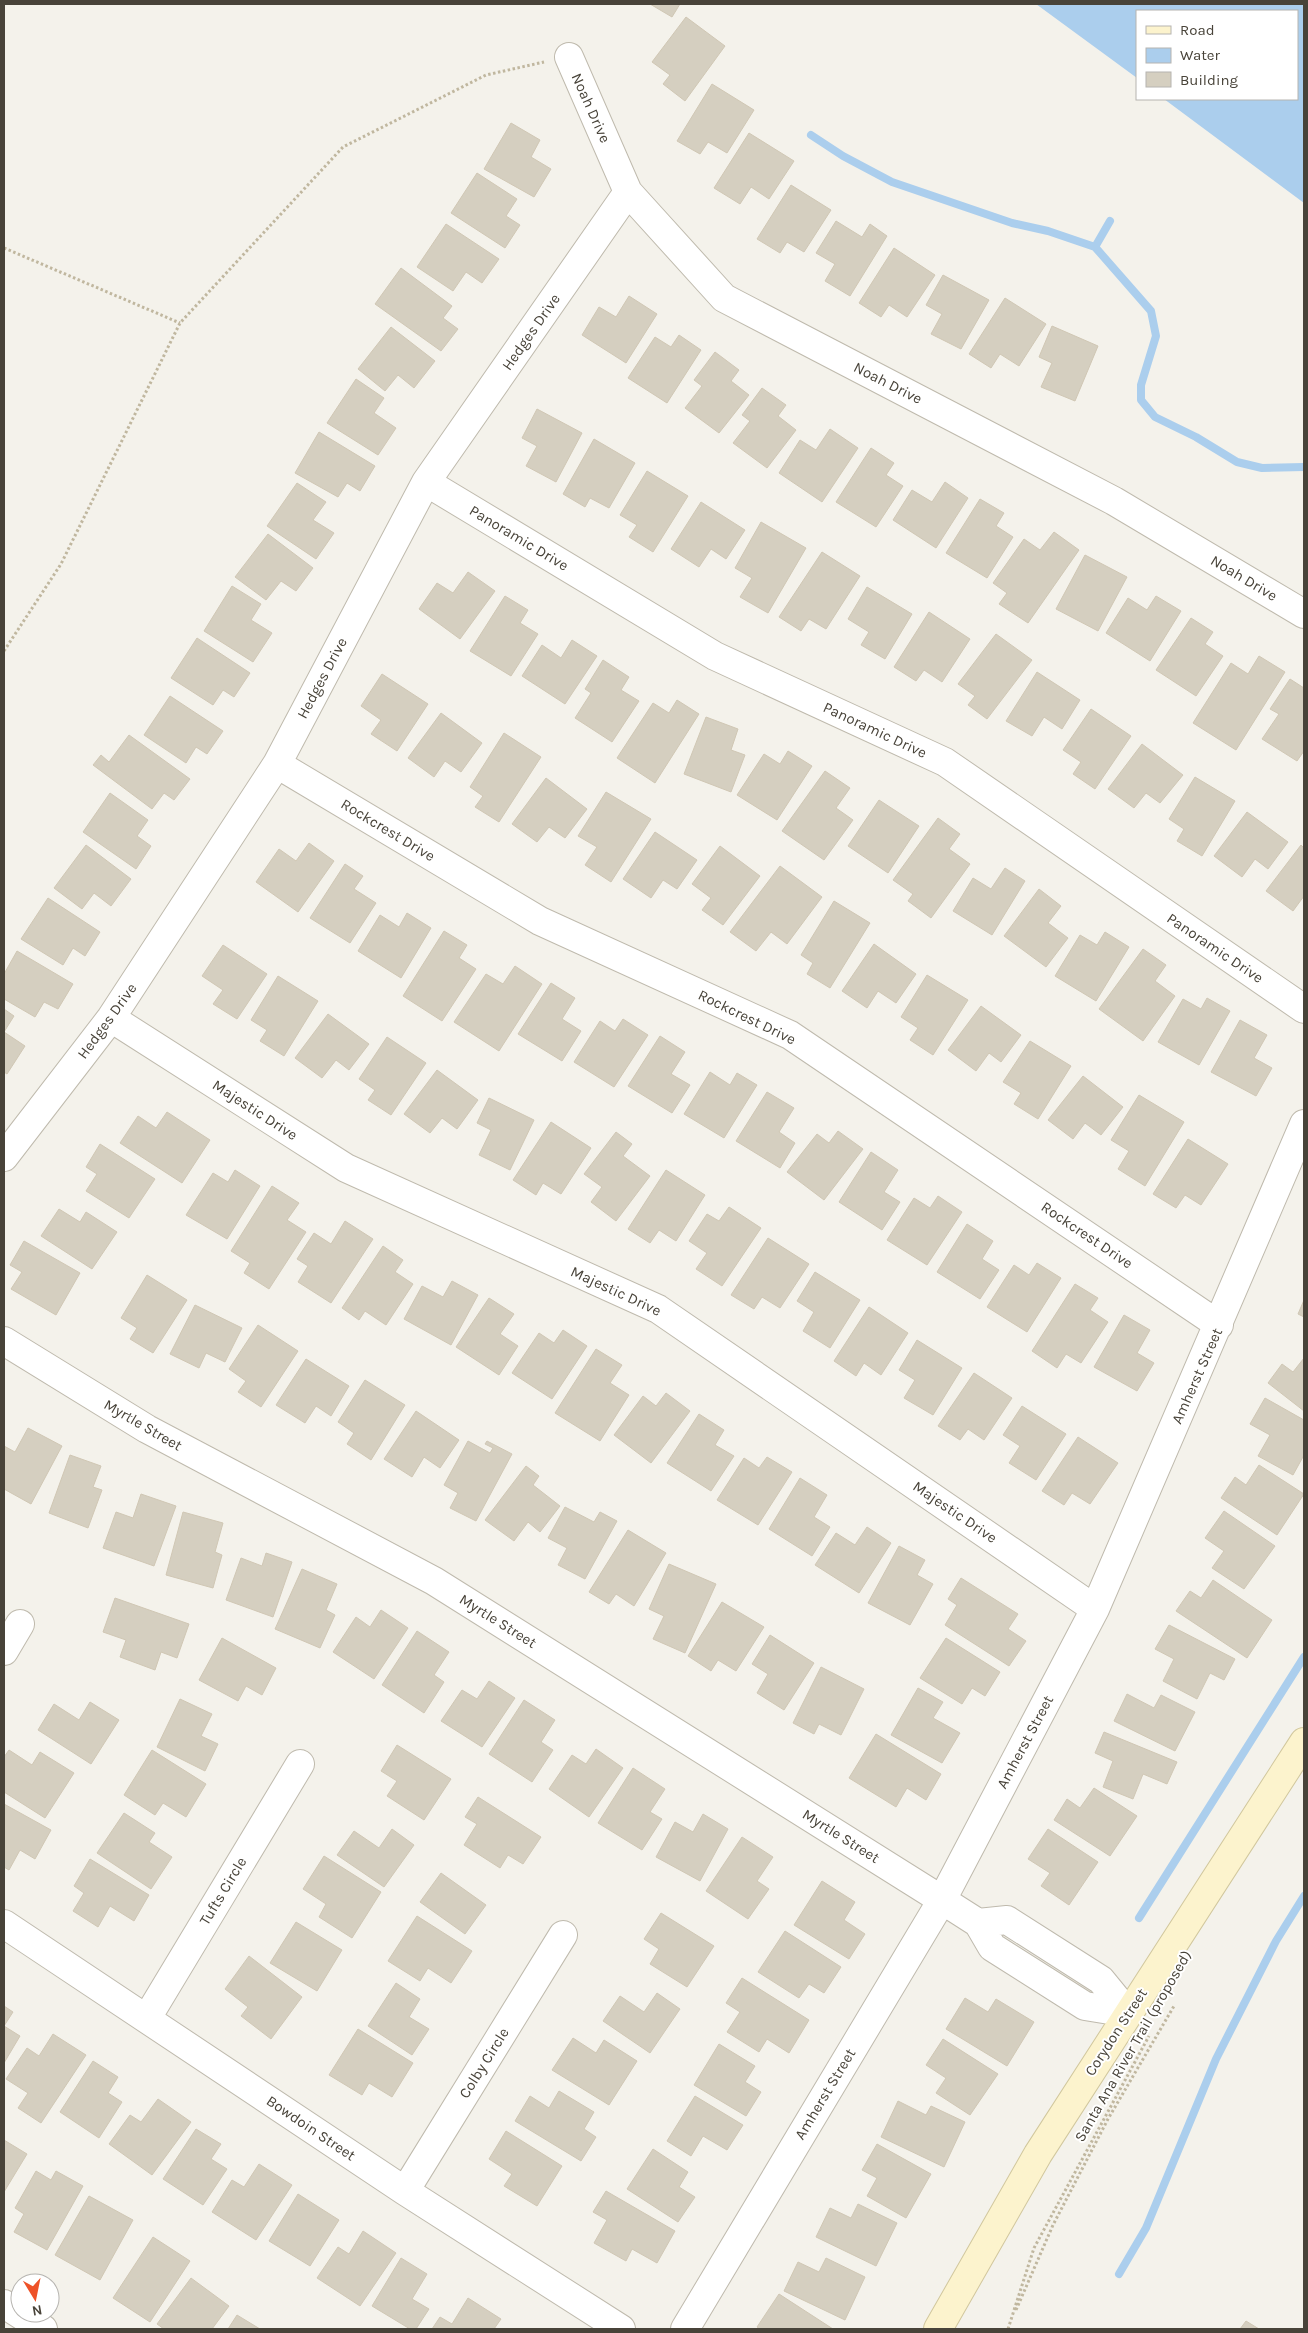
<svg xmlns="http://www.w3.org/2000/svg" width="1308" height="2333" viewBox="0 0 1308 2333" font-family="Karla,sans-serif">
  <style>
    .water { fill: #abceed }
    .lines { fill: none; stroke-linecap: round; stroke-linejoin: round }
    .stream { stroke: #abceed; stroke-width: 8 }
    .building { fill: #d5cfc0; stroke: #d0c7b4 }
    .minor-casing { stroke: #bfbaad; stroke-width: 30 }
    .secondary-casing { stroke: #d1c79d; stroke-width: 30 }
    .path { stroke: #c0b79f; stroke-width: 3; stroke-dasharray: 2.5 2.5; stroke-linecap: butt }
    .minor { stroke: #fff; stroke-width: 28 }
    .secondary { stroke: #fcf3cd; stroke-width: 28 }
    .labels { text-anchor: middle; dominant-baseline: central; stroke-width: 4; stroke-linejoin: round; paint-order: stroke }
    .street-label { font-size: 15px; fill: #484339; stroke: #fff }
  </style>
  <rect width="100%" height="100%" fill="#f4f2eb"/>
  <!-- water -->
  <path class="water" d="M1036,4h268v199l-140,-104h133v-88h-160v67z"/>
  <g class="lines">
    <!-- stream -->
    <path class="stream" d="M811,135l32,21 49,26 120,41 36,8 47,16 56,64 5,25 -15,49v15l14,17 41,20 41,25 25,6 42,-1
      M1095,247l15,-26
      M1139,1918l165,-261
      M1119,2274l27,-46 70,-169 60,-118 28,-45"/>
  </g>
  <!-- building -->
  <path class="building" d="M650,4h30l-8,13z
    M686,17l39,29 -40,55 -22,-17 7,-9 -18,-13z
    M712,84l42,26 -27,43 -19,-11 -8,12 -23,-13z
    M511,123l29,17 -9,17 20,12 -17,28 -50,-28z
    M749,133l45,28 -25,38 -18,-12 -11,17 -26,-16z
    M477,173l40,26 -11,17 14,9 -15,23 -54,-35z
    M791,185l40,25 -27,42 -17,-10 -7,11 -23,-14z
    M836,221l26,16 8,-13 17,12 -37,60 -25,-15 10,-17 -19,-11z
    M446,224l53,35 -17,24 -16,-11 -13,19 -36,-24z
    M894,248l41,27 -28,42 -18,-12 -8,12 -22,-14z
    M401,268l51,38 -9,12 15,11 -17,22 -66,-47z
    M943,275l46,25 -28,49 -30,-15 11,-20 -16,-9z
    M629,296l28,18 -31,49 -44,-28 17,-28 17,10z
    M1005,298l41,26 -27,42 -19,-12 -9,14 -22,-14z
    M1052,326l46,20 -23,55 -34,-14 11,-24 -13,-6z
    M391,327l44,34 -21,27 -16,-13 -13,16 -27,-22z
    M679,335l22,15 -34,53 -39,-25 27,-41 16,10z
    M715,352l24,18 -8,11 18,14 -30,38 -34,-25 17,-22 -8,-6z
    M356,379l28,19 -10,15 22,15 -18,27 -51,-32z
    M762,388l24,17 -8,11 18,14 -29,38 -34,-25 17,-22 -8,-6z
    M537,409l45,24 -26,49 -30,-16 11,-20 -15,-8z
    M830,429l28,19 -36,54 -43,-29 21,-33 16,10z
    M319,432l56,34 -15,25 -13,-8 -9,14 -43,-24z
    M594,439l41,24 -26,45 -19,-10 -5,9 -22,-13z
    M871,448l23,15 -8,12 17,11 -27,41 -40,-25z
    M647,471l41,25 -35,56 -24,-15 8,-12 -17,-10z
    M945,482l23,16 -32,50 -43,-28 19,-30 20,12z
    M297,483l29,19 -13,18 21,13 -18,26 -49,-33z
    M980,499l24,14 -8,13 17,11 -26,41 -41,-25z
    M701,502l44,28 -19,29 -15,-10 -12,18 -28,-18z
    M761,522l45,26 -38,65 -28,-16 12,-19 -17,-10z
    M1054,532l25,18 -51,73 -29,-19 8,-11 -14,-10 31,-44 16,11z
    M268,534l45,34 -17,23 -15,-10 -15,19 -31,-23z
    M822,552l38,24 -34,53 -17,-10 -8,12 -22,-14z
    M1085,555l42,22 -29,54 -42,-22z
    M468,572l27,19 -35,48 -41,-30 18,-26 16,10z
    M232,586l29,18 -10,16 21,13 -19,29 -49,-31z
    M867,587l45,27 -27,45 -24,-14 8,-13 -21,-13z
    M505,596l23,14 -8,13 18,11 -27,42 -41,-25z
    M1156,596l25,15 -31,50 -44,-28 22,-35 19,12z
    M929,612l41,27 -28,43 -18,-12 -8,11 -22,-14z
    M1191,618l22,14 -8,12 18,12 -27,40 -40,-26z
    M996,634l36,26 -45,59 -19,-14 7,-9 -17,-12z
    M197,638l53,35 -16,24 -11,-7 -10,15 -42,-27z
    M572,640l25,16 -32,48 -43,-28 20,-31 19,13z
    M1259,656l26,16 -49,78 -43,-27 38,-60 17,11z
    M603,660l26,17 -8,13 18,11 -27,41 -37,-24 16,-25 -6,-4z
    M1037,672l43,28 -18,29 -18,-12 -12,19 -26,-15z
    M382,674l46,30 -31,47 -26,-17 10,-14 -20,-14z
    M1290,679l14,9v63l-7,10 -35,-22 17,-25 -9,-5z
    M170,696l53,35 -16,23 -11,-7 -10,16 -42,-28z
    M677,700l22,14 -44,69 -38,-25 36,-55 16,10z
    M1091,709l40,27 -36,53 -22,-15 8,-12 -18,-12z
    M441,713l41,30 -21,29 -16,-11 -11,16 -26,-19z
    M706,717l32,12 -7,21 14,5 -14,37 -47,-18z
    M504,733l37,24 -42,65 -24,-15 8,-11 -13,-9z
    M129,735l61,44 -16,21 -10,-7 -12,16 -59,-44 8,-10 8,7z
    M1142,744l41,31 -23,28 -14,-10 -12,15 -26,-19z
    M788,751l24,15 -35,54 -40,-25 27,-41 16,10z
    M825,771l25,17 -14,20 17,12 -29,40 -42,-29z
    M1195,777l40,24 -33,55 -25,-15 7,-12 -15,-10z
    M546,778l41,31 -22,29 -16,-11 -12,15 -25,-18z
    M606,792l45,27 -40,63 -26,-17 12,-18 -19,-11z
    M110,793l38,27 -11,16 14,10 -15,23 -53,-37z
    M879,800l40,26 -31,47 -40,-27z
    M1247,812l41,30 -20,27 -13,-10 -13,18 -28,-21z
    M938,818l22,16 -11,15 21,15 -39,54 -23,-17 5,-7 -20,-14z
    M655,832l42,28 -20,29 -14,-9 -12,18 -28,-19z
    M309,843l25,18 -36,51 -42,-30 23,-33 17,12z
    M86,845l45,34 -20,27 -17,-13 -12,16 -28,-21z
    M1301,845l3,3v48l-11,15 -27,-20z
    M720,846l40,30 -37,49 -21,-15 9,-12 -19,-14z
    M345,864l18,12 -9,13 22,14 -26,40 -40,-25z
    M780,866l42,31 -35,47 -16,-12 -15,19 -26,-19z
    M1005,868l20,13 -33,54 -39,-24 20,-33 18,11z
    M1039,889l22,17 -13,17 20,15 -22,29 -42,-31z
    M48,898l52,34 -15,24 -12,-8 -10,17 -42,-26z
    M834,901l36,22 -40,65 -23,-14 6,-11 -12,-8z
    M407,913l24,15 -30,50 -43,-27 22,-36 19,12z
    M444,931l23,14 -8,13 17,11 -34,52 -39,-25z
    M1105,932l24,15 -33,54 -41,-25 25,-41 17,10z
    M874,944l42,30 -20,29 -18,-12 -11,17 -25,-17z
    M223,945l44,29 -30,45 -24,-15 10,-14 -21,-14z
    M1143,949l23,16 -11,16 20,15 -32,45 -44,-32z
    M17,951l56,33 -15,25 -14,-7 -9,15 -31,-18v-25z
    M515,966l27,18 -43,67 -45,-29 32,-48 17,10z
    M927,975l41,25 -35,55 -23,-15 8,-12 -17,-11z
    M278,976l40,25 -34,55 -24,-15 7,-11 -16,-10z
    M551,983l24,15 -13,21 19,12 -19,30 -44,-27z
    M1207,998l23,13 -31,54 -41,-23 25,-43 18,10z
    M981,1006l40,29 -20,27 -12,-9 -13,18 -28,-21z
    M4,1009l10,7 -10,16 21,14 -18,28 -3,-2z
    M328,1014l41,30 -20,26 -13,-10 -14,18 -27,-20z
    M623,1019l25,16 -34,52 -40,-25 26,-41 15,10z
    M1240,1020l27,15 -13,23 18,10 -16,28 -45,-24z
    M660,1036l25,16 -14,22 19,11 -18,28 -44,-27z
    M387,1037l39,26 -35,52 -23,-15 7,-10 -16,-11z
    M1030,1041l41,25 -33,53 -24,-15 7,-11 -18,-11z
    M437,1070l41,30 -21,29 -15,-11 -12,15 -26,-19z
    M710,1072l20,13 7,-12 20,12 -33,53 -40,-24z
    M1083,1076l40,31 -22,28 -16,-12 -12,16 -25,-19z
    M767,1092l27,16 -15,24 16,11 -15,25 -44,-27z
    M1139,1095l45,27 -39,64 -27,-17 11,-18 -18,-11z
    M489,1098l45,22 -24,50 -31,-15 12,-25 -14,-7z
    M167,1112l43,28 -28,43 -62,-40 18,-27 18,12z
    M551,1122l40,26 -30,46 -18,-11 -7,12 -23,-15z
    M838,1131l25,18 -39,51 -37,-28 30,-38 12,9z
    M616,1132l16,12 -9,12 27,20 -34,45 -25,-19 11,-15 -18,-13z
    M1188,1139l40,25 -27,41 -16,-10 -9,13 -23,-14z
    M100,1144l55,35 -26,39 -43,-27 11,-17 -11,-7z
    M871,1152l27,18 -14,22 16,10 -18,28 -43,-28z
    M235,1170l25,16 -33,53 -41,-24 27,-42 15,9z
    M666,1170l39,25 -29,46 -17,-11 -9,13 -22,-14z
    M272,1186l27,17 -12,17 19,12 -37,57 -25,-16 6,-10 -19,-12z
    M938,1196l24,16 -35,53 -40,-25 27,-42 16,10z
    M729,1207l32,21 -39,58 -26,-17 11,-16 -18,-12 18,-27 12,7z
    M59,1209l21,13 6,-10 31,20 -25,37 -51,-33z
    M345,1221l28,18 -42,64 -33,-21 10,-16 -11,-7 17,-26 17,11z
    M967,1224l26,17 -11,18 17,11 -19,29 -43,-27z
    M768,1238l41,26 -29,44 -18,-11 -8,12 -23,-14z
    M24,1241l56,32 -24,42 -45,-26 11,-17 -12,-7z
    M383,1246l20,14 -8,12 18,12 -27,41 -21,-14 -6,9 -17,-12z
    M1037,1263l24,15 -34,54 -40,-25 27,-42 15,10z
    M815,1272l45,28 -30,48 -27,-17 11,-19 -17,-11z
    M147,1275l40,25 -34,53 -23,-14 7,-11 -16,-10z
    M452,1281l26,14 -27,50 -47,-26 18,-33 21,11z
    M1075,1284l23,14 -8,12 18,12 -27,41 -15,-9 -9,14 -25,-17z
    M489,1298l25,16 -14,20 18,12 -19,29 -43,-28z
    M1304,1300v17l-6,-3z
    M195,1305l47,23 -17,34 -19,-9 -7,15 -29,-14z
    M869,1307l39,26 -27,42 -17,-12 -8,13 -22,-15z
    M1124,1315l26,15 -13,23 17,10 -17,28 -43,-24z
    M258,1325l40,26 -37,56 -23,-15 8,-11 -17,-12z
    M563,1330l24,16 -35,53 -40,-26 27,-40 15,10z
    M917,1340l45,28 -29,47 -29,-17 11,-18 -16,-10z
    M596,1349l26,16 -12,18 19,12 -29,46 -45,-28z
    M1304,1358v53l-36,-28 14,-19 11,8z
    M306,1359l43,27 -18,30 -15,-10 -11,17 -29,-18z
    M974,1373l38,25 -28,42 -16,-11 -8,11 -22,-14z
    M365,1380l40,25 -34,55 -24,-16 7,-11 -16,-11z
    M666,1393l24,18 -39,52 -37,-28 29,-39 13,10z
    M1265,1398l39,22v35l-11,20 -35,-19 12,-21 -20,-11z
    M1022,1406l44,28 -30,46 -27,-17 11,-17 -17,-11z
    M416,1411l43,29 -19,28 -16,-11 -12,20 -28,-18z
    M699,1414l25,16 -9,15 19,11 -23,35 -44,-28z
    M28,1428l34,18 -31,58 -27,-15v-43l11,6z
    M1078,1437l40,26 -28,41 -18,-11 -8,12 -22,-14z
    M468,1441l22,12 3,-5 -8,-4 2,-3 25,13 -36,67 -26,-13 8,-15 -14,-8z
    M70,1455l31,11 -8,21 9,3 -14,38 -39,-15z
    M767,1457l25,15 -34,53 -41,-25 27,-42 15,10z
    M1259,1465l45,29 -27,41 -56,-37 14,-21 11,8z
    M526,1466l13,10 -6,9 27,21 -20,26 -12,-10 -14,19 -29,-21z
    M800,1478l27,17 -13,22 16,10 -18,29 -43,-27z
    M141,1494l35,12 -22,60 -51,-18 13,-36 17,6z
    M565,1507l29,15 6,-10 17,9 -32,58 -27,-14 9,-17 -19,-10z
    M1224,1511l51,35 -31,43 -32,-21 12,-17 -19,-13z
    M183,1512l40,11 -8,29 7,3 -9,33 -47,-13z
    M867,1527l24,16 -32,50 -44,-28 21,-32 19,12z
    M628,1530l38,23 -32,53 -18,-12 -7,10 -20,-12z
    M899,1546l26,14 -8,15 16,9 -23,41 -42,-22z
    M266,1553l26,9 -19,55 -47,-17 15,-42 21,8z
    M669,1564l47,20 -31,69 -32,-14 11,-23 -15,-7z
    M302,1569l35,15 -11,26 9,5 -15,33 -45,-19z
    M961,1578l57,36 -10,15 18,12 -17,25 -64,-41 12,-20 -9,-6z
    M1213,1580l59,40 -25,38 -71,-47 14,-20 11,7z
    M115,1598l74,26 -12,34 -16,-6 -6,18 -35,-13 6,-17 -23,-8z
    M722,1602l42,25 -28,44 -18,-11 -7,11 -23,-15z
    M381,1610l27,18 -34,51 -41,-27 23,-35 14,10z
    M1169,1625l66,34 -11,21 -14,-7 -13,26 -34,-18 11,-22 -19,-10z
    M417,1631l32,21 -15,23 10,7 -20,31 -42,-28z
    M770,1635l44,28 -30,47 -27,-17 11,-19 -16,-10z
    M222,1638l54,30 -14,27 -16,-9 -8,15 -39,-21z
    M946,1638l54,34 -15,24 -13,-8 -10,16 -42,-26z
    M821,1667l43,22 -23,46 -22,-11 -5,10 -21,-11z
    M489,1681l26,17 -33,49 -41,-26 21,-31 15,9z
    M918,1688l25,14 -10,16 27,15 -18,30 -51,-28z
    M1127,1694l27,14 7,-13 34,17 -20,39 -61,-30z
    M180,1699l32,15 -11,22 17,8 -13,27 -48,-24z
    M524,1700l31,20 -14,22 12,8 -21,32 -43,-28z
    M90,1702l29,18 -28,44 -53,-34 16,-26 25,16z
    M1104,1732l73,30 -10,22 -24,-10 -10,25 -30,-12 10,-26 -18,-8z
    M876,1734l65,40 -15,26 -19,-12 -11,19 -47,-29z
    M397,1745l54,34 -27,41 -37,-24 10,-15 -16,-10z
    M596,1749l27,19 -34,49 -40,-28 23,-34 14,9z
    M9,1750l23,15 8,-13 34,21 -29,45 -41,-26v-35z
    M152,1750l54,34 -20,33 -23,-14 -8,12 -31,-20z
    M633,1768l32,21 -15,23 12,7 -20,31 -44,-27z
    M1094,1788l43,28 -27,40 -56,-36 13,-21 13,9z
    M478,1797l63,40 -18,27 -15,-9 -8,13 -36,-23 13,-21 -12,-7z
    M4,1804l47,26 -16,29 -15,-9 -11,20 -5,-3z
    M124,1813l31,20 -6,9 23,15 -21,32 -54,-36z
    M703,1814l25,15 -28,52 -44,-24 19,-35 18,10z
    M392,1829l22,16 -30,42 -47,-32 17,-24 25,17z
    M1048,1829l50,33 -29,43 -28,-19 9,-13 -22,-14z
    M742,1837l31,20 -16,24 12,8 -21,30 -42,-28z
    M324,1856l57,36 -29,46 -33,-21 7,-13 -23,-15z
    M90,1859l59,36 -15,26 -24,-15 -12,21 -25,-16 11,-18 -10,-7z
    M441,1873l45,32 -21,29 -45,-32z
    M822,1881l33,21 -11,18 21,14 -16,25 -55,-34z
    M661,1913l53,33 -27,41 -37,-23 9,-15 -15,-10z
    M417,1916l55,35 -21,32 -23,-15 -8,13 -32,-20z
    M296,1922l46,28 -25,41 -47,-28z
    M785,1931l56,36 -17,26 -15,-9 -10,14 -41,-26z
    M249,1956l53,41 -31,42 -30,-23 7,-9 -23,-18z
    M742,1978l67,42 -20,33 -22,-14 -8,13 -32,-20 13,-20 -14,-9z
    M396,1983l24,16 -11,18 20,12 -17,26 -44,-29z
    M657,1993l23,16 -30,44 -47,-32 17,-25 24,16z
    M965,1998l23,14 8,-13 38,23 -27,44 -61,-37z
    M4,2006l9,6 -9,14 16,10 -16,27z
    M358,2029l55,34 -21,34 -23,-14 -7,12 -33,-20z
    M53,2034l33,21 -45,68 -23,-15 10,-15 -22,-14 21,-31 12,8z
    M573,2038l23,15 8,-13 33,21 -28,44 -57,-35z
    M943,2039l55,35 -28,41 -34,-22 10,-15 -20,-13z
    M719,2044l36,22 -10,16 16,10 -15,24 -52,-31z
    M93,2061l25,16 -10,16 14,9 -23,36 -39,-26z
    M559,2091l35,21 -10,17 12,8 -15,24 -66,-40 15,-25 19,12z
    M695,2096l48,29 -16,25 -24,-14 -12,20 -24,-15z
    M158,2099l33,23 -39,53 -43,-31 21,-29 11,7z
    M898,2101l28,14 5,-9 34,16 -21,45 -63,-30z
    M196,2129l25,15 -10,15 16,10 -24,36 -40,-26z
    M506,2131l56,35 -25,40 -33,-20 8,-12 -23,-15z
    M4,2140l23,14 -23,38z
    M877,2144l54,30 -25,44 -39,-22 10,-18 -15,-8z
    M653,2149l35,23 -9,15 16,10 -17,25 -51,-33z
    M259,2164l33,21 -36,55 -44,-28 20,-32 12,7z
    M36,2171l15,9 5,-9 27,15 -36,64 -33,-18 10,-18 -9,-6z
    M606,2191l69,40 -18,32 -25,-14 -6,12 -32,-18 13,-23 -14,-8z
    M298,2194l41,26 -29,46 -41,-25z
    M89,2196l44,24 -33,60 -45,-25z
    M858,2204l39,19 -21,43 -60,-29 14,-29 21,10z
    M363,2231l33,22 -36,53 -43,-28 21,-31 11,7z
    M153,2237l37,24 -40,61 -37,-24z
    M401,2258l26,16 -15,25 17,10 -13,20h-6l-38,-23z
    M826,2258l39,19 -20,43 -61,-29 14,-29 21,10z
    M191,2278l38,28 -17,23h-48l-7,-5z
    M779,2294l54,35h-73l-3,-2z
    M468,2298l33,21 -7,10h-62l8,-12 12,7z
    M237,2315l23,14h-32z
    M1246,2321l13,8h-19z"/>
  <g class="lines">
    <!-- minor casing -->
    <g class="minor-casing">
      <path id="minor" d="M569,57l59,135 96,106 390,203 190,113
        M426,482l289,174 230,106 359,247
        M277,764l263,157 250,114 429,290
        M111,1018l235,150 312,141 437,300
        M4,1157l107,-139 166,-254 149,-282 202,-290
        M4,1341l143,88 287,152 508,319 36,23 14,24 93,59 43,7
        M4,1651l16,-27
        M978,1923l29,-3 94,60 27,33
        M4,1924l401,267 216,138
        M147,2018l153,-254
        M405,2191l158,-256
        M4,2304l39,25
        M685,2329l257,-429 153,-291 209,-485"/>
    </g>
    <!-- secondary casing -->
    <g class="secondary-casing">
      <path id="secondary" d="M938,2329l100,-175 266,-412"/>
    </g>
    <!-- path -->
    <path class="path" d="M4,248l176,75
      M4,651l57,-87 119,-241 163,-176 143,-72 58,-13
      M1016,2310l37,-85 55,-106 66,-113
      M1008,2329l26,-81 115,-212"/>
    <!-- minor -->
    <use href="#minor" class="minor"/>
    <!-- secondary -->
    <use href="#secondary" class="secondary"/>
  </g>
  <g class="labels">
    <!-- street labels -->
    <g class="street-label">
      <text transform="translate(591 108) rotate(66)">Noah Drive</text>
      <text transform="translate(531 332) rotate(-55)">Hedges Drive</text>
      <text transform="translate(888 383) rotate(27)">Noah Drive</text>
      <text transform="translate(519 538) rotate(31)">Panoramic Drive</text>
      <text transform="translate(1244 578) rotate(31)">Noah Drive</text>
      <text transform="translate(322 678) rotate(-62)">Hedges Drive</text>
      <text transform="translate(875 730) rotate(25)">Panoramic Drive</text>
      <text transform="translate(388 830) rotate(31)">Rockcrest Drive</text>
      <text transform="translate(1215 948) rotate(34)">Panoramic Drive</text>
      <text transform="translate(747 1017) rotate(26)">Rockcrest Drive</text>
      <text transform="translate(107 1021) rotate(-54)">Hedges Drive</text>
      <text transform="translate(255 1110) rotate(33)">Majestic Drive</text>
      <text transform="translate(1087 1235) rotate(34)">Rockcrest Drive</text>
      <text transform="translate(616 1291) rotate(25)">Majestic Drive</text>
      <text transform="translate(1197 1376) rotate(-66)">Amherst Street</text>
      <text transform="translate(143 1425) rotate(30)">Myrtle Street</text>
      <text transform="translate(955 1512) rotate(34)">Majestic Drive</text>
      <text transform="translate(498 1621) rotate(32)">Myrtle Street</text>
      <text transform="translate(1025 1742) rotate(-62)">Amherst Street</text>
      <text transform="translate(841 1836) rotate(32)">Myrtle Street</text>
      <text transform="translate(223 1891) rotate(-59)">Tufts Circle</text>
      <text transform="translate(1116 2032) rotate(-57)">Corydon Street</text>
      <text transform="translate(1133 2046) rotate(-60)">Santa Ana River Trail (proposed)</text>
      <text transform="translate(484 2063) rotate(-58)">Colby Circle</text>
      <text transform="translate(825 2094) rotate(-59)">Amherst Street</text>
      <text transform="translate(311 2128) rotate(34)">Bowdoin Street</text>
    </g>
  </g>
  <!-- border -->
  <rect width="1308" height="2333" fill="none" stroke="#484339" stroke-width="10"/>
  <!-- legend -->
  <rect x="1136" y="10" width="162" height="90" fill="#ffffff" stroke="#b6b4b0"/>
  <rect x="1146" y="26" width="25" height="8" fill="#fcf3cd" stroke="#b6b4b0"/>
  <text x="1180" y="35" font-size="15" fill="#484339">Road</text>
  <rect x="1146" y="48" width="25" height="15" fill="#abceed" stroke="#b6b4b0"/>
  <text x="1180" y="60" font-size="15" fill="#484339">Water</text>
  <rect x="1146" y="72" width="25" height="15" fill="#d5cfc0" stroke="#b6b4b0"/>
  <text x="1180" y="85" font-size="15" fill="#484339">Building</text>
  <!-- north arrow -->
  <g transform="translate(35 2298) rotate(170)"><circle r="24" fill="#ffffff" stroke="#b6b4b0"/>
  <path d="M0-4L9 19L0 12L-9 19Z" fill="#ee5228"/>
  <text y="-8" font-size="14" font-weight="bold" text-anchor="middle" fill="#484339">N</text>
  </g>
</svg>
